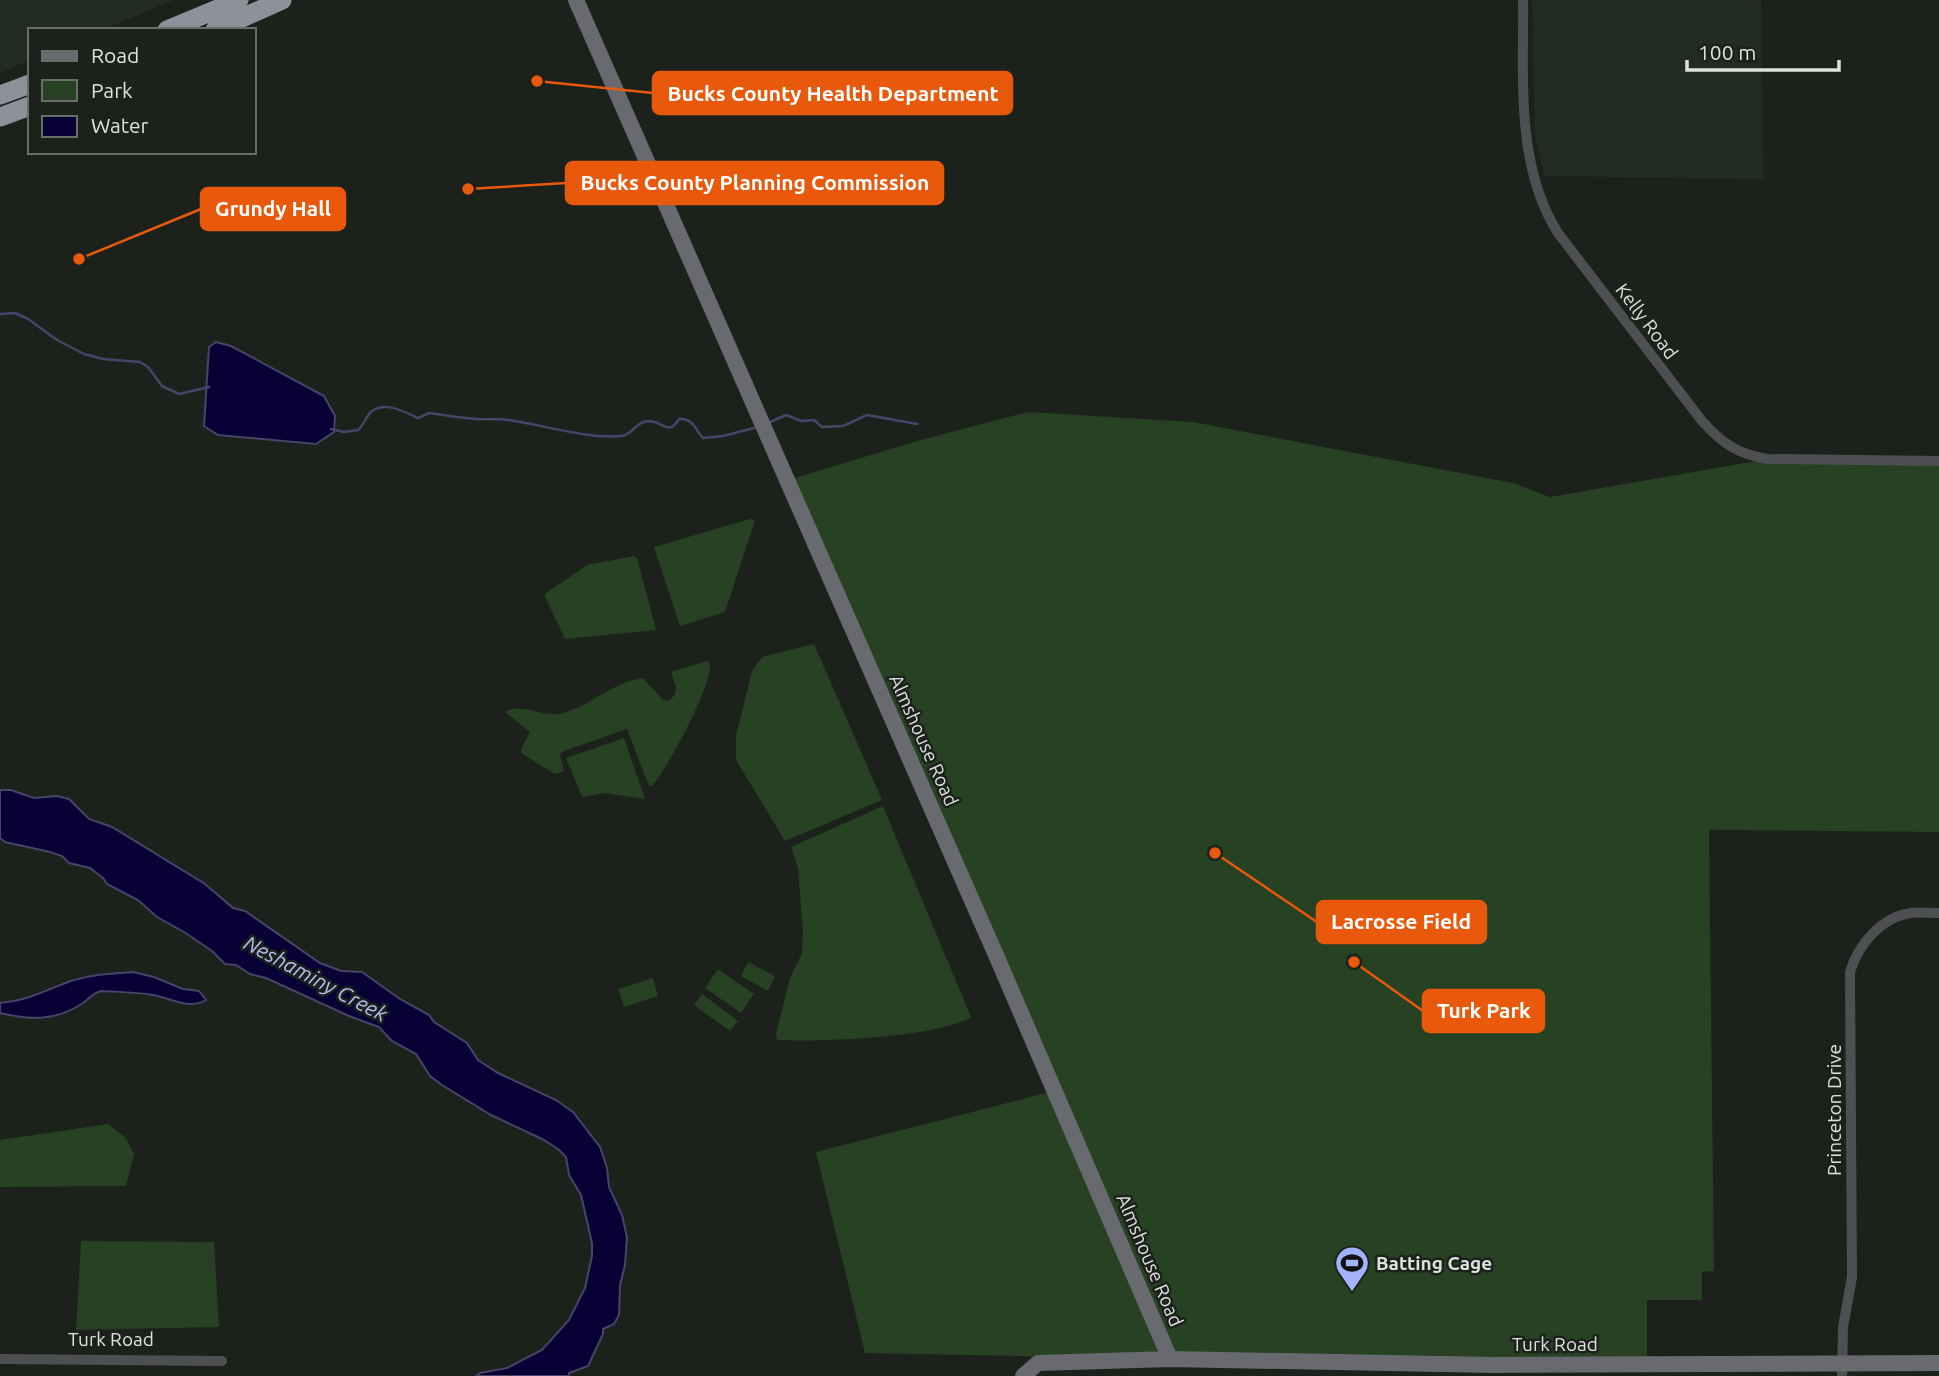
<svg xmlns="http://www.w3.org/2000/svg" width="1939" height="1376" viewBox="0 0 1939 1376" font-family="Ubuntu,sans-serif">
  <style>
    .built { fill: #232c22 }
    .green { fill: #274123 }
    .water { fill: #070135; stroke: #484468; stroke-width: 2 }
    .lines { fill: none; stroke-linecap: round; stroke-linejoin: round }
    .stream { stroke: #484468; stroke-width: 2.5 }
    .street { stroke: #4e4f53; stroke-width: 10 }
    .secondary { stroke: #696a70; stroke-width: 16 }
    .highway { stroke: #8f919a; stroke-width: 19 }
    .labels { text-anchor: middle; dominant-baseline: central; stroke-width: 5; stroke-linejoin: round; paint-order: stroke }
    .street-label { font-size: 19px; fill: #dee2de; stroke: #1c211c }
    .poi-label { font-size: 19px; font-weight: bold; fill: #dee2de; stroke: #1c211c; text-anchor: start }
    .water-label { font-size: 21px; font-style: italic; fill: #b3bff4; stroke: #1c211c }
    .leader { fill: none; stroke: #e8590c; stroke-width: 2.5 }
    .callout-dot { fill: #e8590c; stroke: #1c211c; stroke-width: 2.5 }
    .callout { fill: #e8590c; stroke: #e8590c; stroke-width: 2.5 }
    .callout-label { font-size: 21px; text-anchor: middle; font-weight: bold; fill: #fff }
  </style>
  <rect width="100%" height="100%" fill="#1c211c"/>
  <!-- built -->
  <path class="built" d="M0,0h173l-71,30h-72v30l-30,13z
    M1532,0h229l2,179 -218,-3 -10,-37z"/>
  <!-- green -->
  <path class="green" d="M1028,412l165,10 320,61 37,14 218,-38 171,2v371l-230,-2 5,441 -12,1v28h-55v61l-477,-2 -305,-6 -49,-201 238,-61 -266,-611 129,-39z
    M750,519l5,1 -30,92 -45,14 -26,-79z
    M634,556l3,2 19,72 -91,9 -20,-42 1,-4 41,-28z
    M814,644l68,156 -97,41 -49,-81v-24l16,-65 10,-14z
    M706,661l4,2c3,21 -42,105 -58,123l-3,-1 -2,-4 -20,-52 -63,22 -4,3 4,17 -9,3 -34,-21v-4l9,-17 -25,-20c17,-10 41,7 59,1 27,-8 49,-31 79,-35l20,22 5,1 7,-6 1,-8 -5,-15z
    M624,738l21,61 -40,-6 -23,4 -16,-39z
    M883,806l88,211c-35,21 -151,25 -194,23l-1,-6 14,-56 12,-25 1,-21 -5,-64 -7,-21z
    M748,962l27,14 -7,15 -27,-15z
    M718,969l36,25 -13,19 -36,-25z
    M653,978l5,18 -34,11 -6,-18z
    M702,994l36,27 -8,10 -36,-26z
    M108,1124l18,14 8,16 -8,32 -126,1v-47z
    M81,1241l133,1 5,85 -143,3z"/>
  <!-- water -->
  <path class="water" d="M216,342l15,4 93,50 11,20 -1,16 -18,12 -98,-9 -14,-9 5,-79z
    M0,790h11l23,8 23,-2 12,3 20,20 23,8 93,57 28,24 12,3 75,52 21,8 21,1 38,27 29,16 5,7 33,21 11,17 20,13 58,27 17,12 27,35 7,21 2,19 13,28 5,22 -2,28 -5,20 -1,30 -5,9 -11,5v5l-15,32 -19,7v3h-93l4,-3 27,-5 35,-18 27,-30 16,-32 7,-32v-13l-11,-48 -12,-20 -3,-18 -8,-8 -16,-10 -51,-24 -49,-30 -12,-9 -14,-22 -24,-13 -13,-14 -30,-11 -83,-38 -16,-4 -14,-9 -11,-1 -13,-13 -28,-19 -27,-15 -19,-17 -31,-16 -4,-6 -13,-10 -21,-5 -7,-7 -12,-4 -45,-10 -5,-4z
    M133,972l21,5 29,12 16,2 7,9c-17,10 -36,-2 -53,-5 -17,-3 -34,-3 -51,-4 -10,1 -13,9 -22,14 -25,16 -52,15 -80,8v-10c26,-2 44,-12 68,-21 21,-8 44,-8 65,-10z"/>
  <g class="lines">
    <!-- stream -->
    <path class="stream" d="M0,314l15,-1 13,6 29,21 27,14 19,5 37,3 8,5 14,19 17,8 30,-7
      M770,422l16,-7 15,6 13,-1 8,7 21,-1 24,-11 50,9
      M331,429l13,3 14,-2c6,-5 8,-14 14,-19 14,-10 33,1 46,7l11,-5c16,2 32,5 48,6 10,0 21,0 32,1 34,5 78,19 112,16 12,-1 14,-14 27,-15 16,0 20,16 31,-2 15,-1 16,11 24,19l20,-2 31,-8"/>
    <!-- street -->
    <path class="street" d="M1523,0c1,77 -8,165 35,233l144,188c21,23 35,33 66,38l171,2
      M0,1359l222,2
      M1842,1376l1,-49 9,-50 -2,-305c8,-27 31,-55 61,-59 9,-1 19,0 28,0"/>
    <!-- secondary -->
    <path class="secondary" d="M576,0l423,962 171,397
      M1023,1376l15,-13 132,-4 323,6 446,-2"/>
    <!-- highway -->
    <path class="highway" d="M167,30l72,-30
      M215,30l67,-30
      M0,95l30,-11
      M0,117l30,-11"/>
  </g>
  <!-- icons -->
  <defs>
    <g id="stadium-pin" transform="scale(1.75)"><path d="M0 17L-7.5 6A9.5 9.5 0 1 1 7.5 6Z" fill="#a3b2fd" stroke="#1c211c"/><path d="M0-5a6.5 5 0 1 0 0 10a6.5 5 0 1 0 0-10ZM-3.5-1.8h7v3.6h-7Z" fill="#111"/></g>
  </defs>
  <g fill-rule="evenodd">
    <use href="#stadium-pin" x="1352" y="1263"/>
  </g>
  <g class="labels">
    <!-- street labels -->
    <g class="street-label">
      <text transform="translate(1647 321) rotate(53)">Kelly Road</text>
      <text transform="translate(924 740) rotate(66)">Almshouse Road</text>
      <text transform="translate(1834 1110) rotate(-90)">Princeton Drive</text>
      <text transform="translate(1150 1260) rotate(67)">Almshouse Road</text>
      <text x="111" y="1339">Turk Road</text>
      <text x="1555" y="1344">Turk Road</text>
    </g>
    <!-- poi labels -->
    <g class="poi-label">
      <text x="1376" y="1263">Batting Cage</text>
    </g>
    <!-- water labels -->
    <g class="water-label">
      <text transform="translate(316 978) rotate(28)">Neshaminy Creek</text>
    </g>
  </g>
  <!-- callouts -->
  <path class="leader" d="M537 81L653 93M468 189L566 183M79 259L201 209M1215 853L1317 922M1354 962L1423 1011"/>
  <g class="callout-dot">
    <circle cx="537" cy="81" r="7"/>
    <circle cx="468" cy="189" r="7"/>
    <circle cx="79" cy="259" r="7"/>
    <circle cx="1215" cy="853" r="7"/>
    <circle cx="1354" cy="962" r="7"/>
  </g>
  <g class="callout">
    <rect x="653" y="72" width="359" height="42" rx="7"/>
    <rect x="566" y="162" width="377" height="42" rx="7"/>
    <rect x="201" y="188" width="144" height="42" rx="7"/>
    <rect x="1317" y="901" width="169" height="42" rx="7"/>
    <rect x="1423" y="990" width="121" height="42" rx="7"/>
  </g>
  <g class="callout-label">
    <text x="833" y="101">Bucks County Health Department</text>
    <text x="755" y="190">Bucks County Planning Commission</text>
    <text x="273" y="216">Grundy Hall</text>
    <text x="1401" y="929">Lacrosse Field</text>
    <text x="1484" y="1018">Turk Park</text>
  </g>
  <!-- legend -->
  <rect x="28" y="28" width="228" height="126" fill="#1c211c" stroke="#6a6e6a" stroke-width="2"/>
  <rect x="42" y="51" width="35" height="10" fill="#696a70" stroke="#6a6e6a" stroke-width="2"/>
  <text x="91" y="63" font-size="21" fill="#dee2de">Road</text>
  <rect x="42" y="80" width="35" height="21" fill="#274123" stroke="#6a6e6a" stroke-width="2"/>
  <text x="91" y="98" font-size="21" fill="#dee2de">Park</text>
  <rect x="42" y="116" width="35" height="21" fill="#070135" stroke="#6a6e6a" stroke-width="2"/>
  <text x="91" y="133" font-size="21" fill="#dee2de">Water</text>
  <!-- scale -->
  <path d="M1687 60v10h152v-10" fill="none" stroke="#dee2de" stroke-width="3.5"/>
  <text x="1698" y="60" font-size="21" fill="#dee2de" stroke="#1c211c" stroke-width="5" paint-order="stroke">100 m</text>
</svg>
